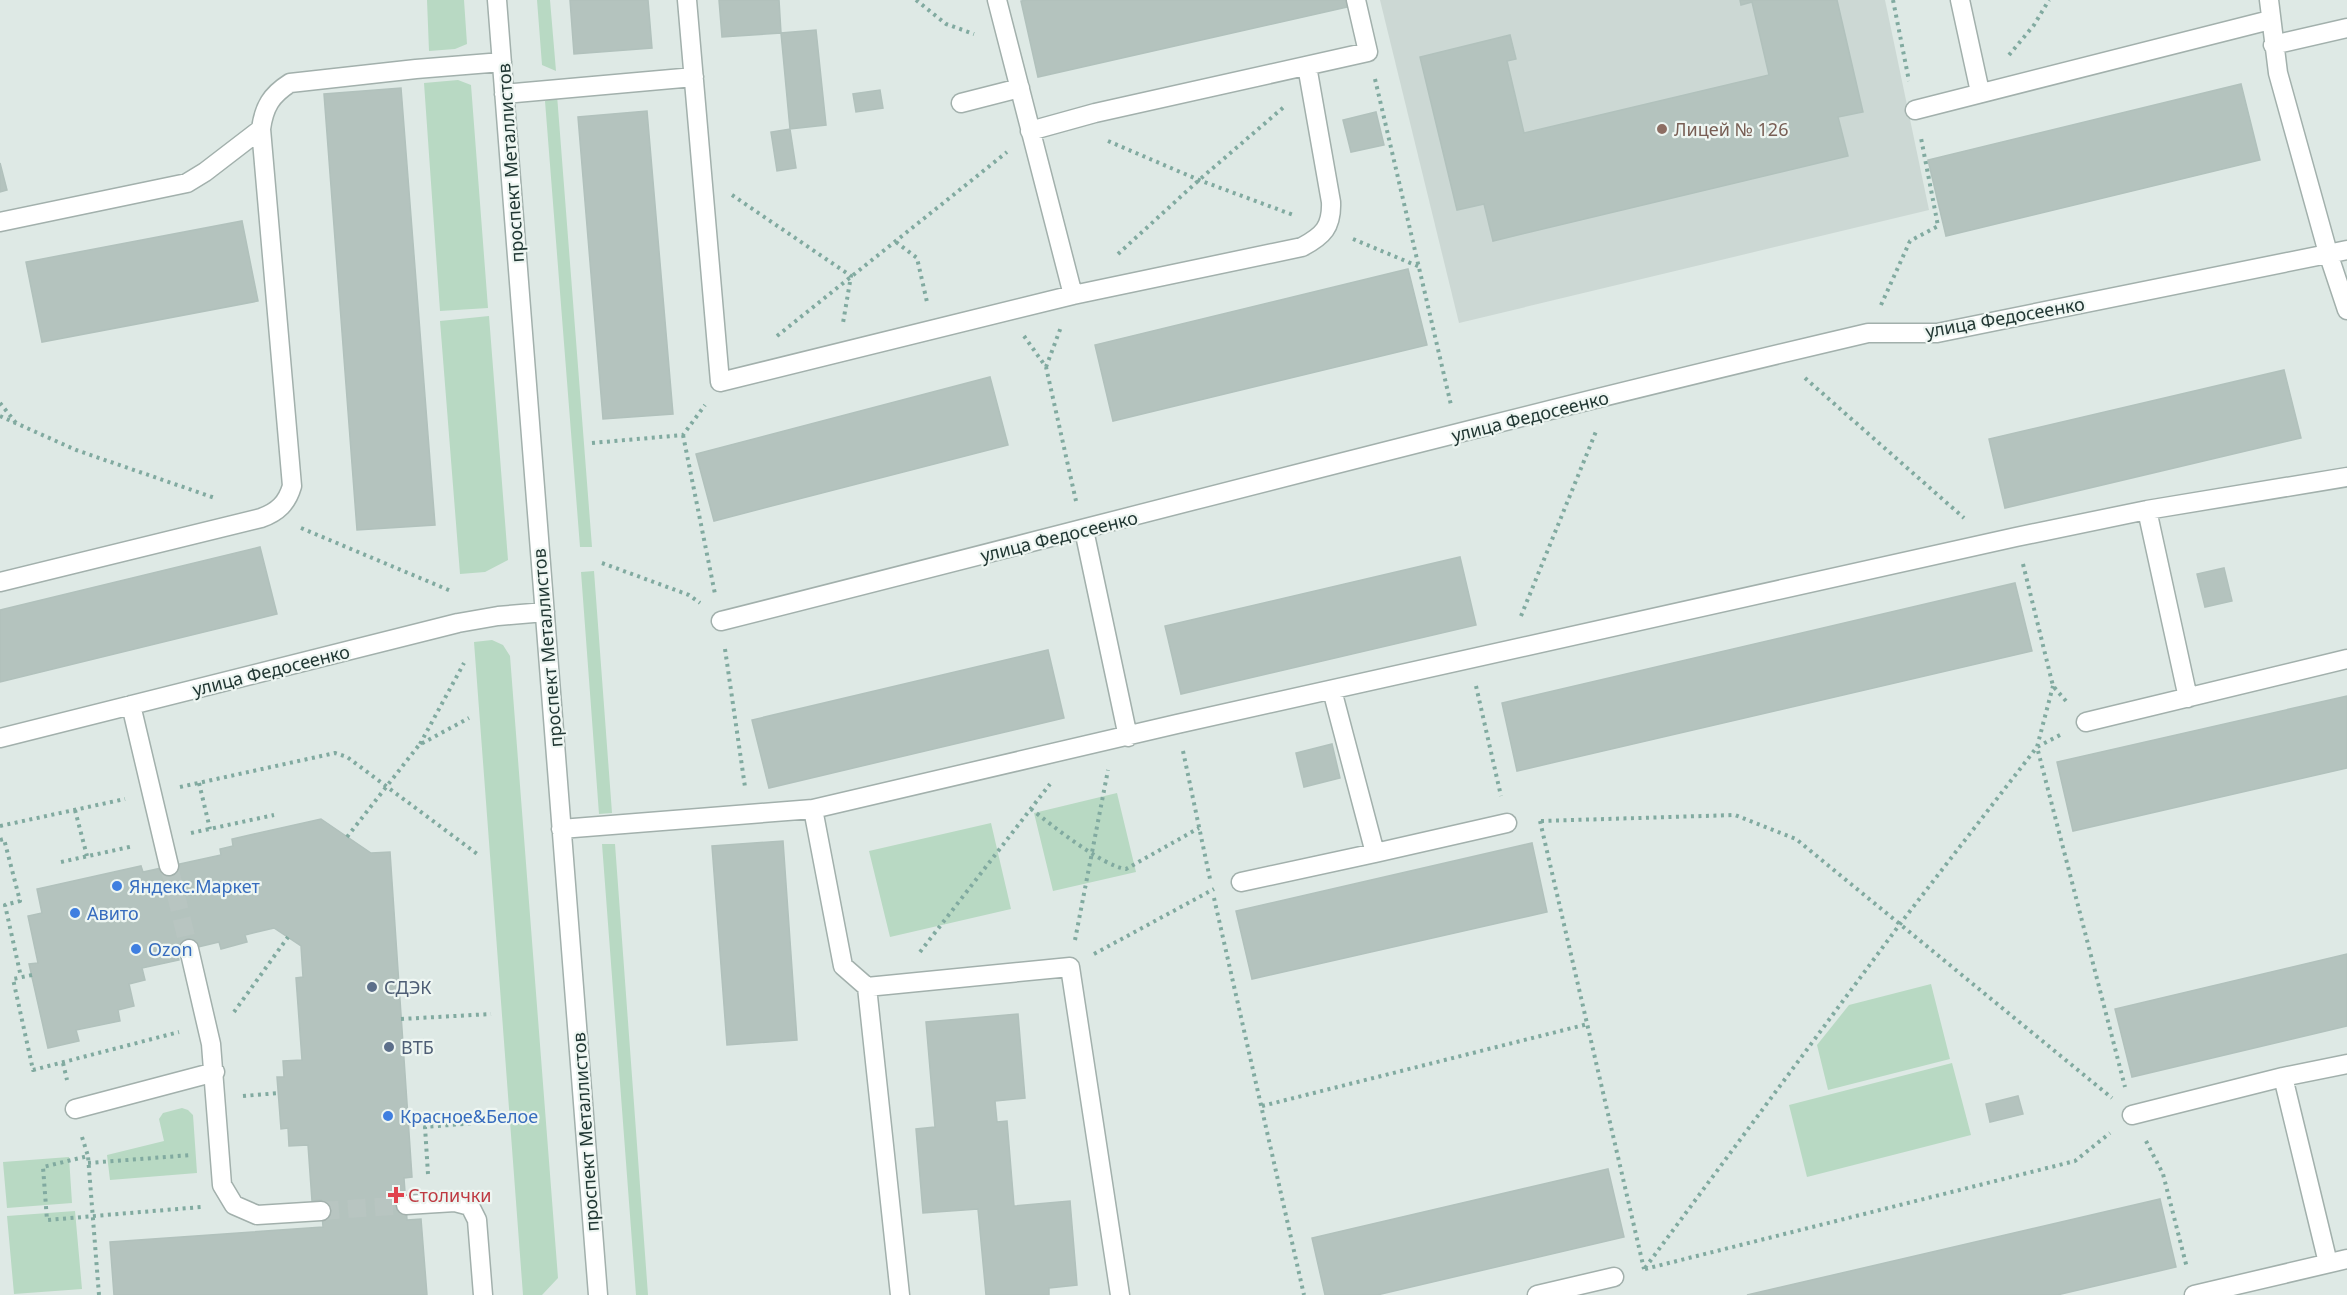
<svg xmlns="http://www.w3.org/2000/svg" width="2347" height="1295" viewBox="0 0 2347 1295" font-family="'Noto Sans',sans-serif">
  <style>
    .built { fill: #ccd8d4 }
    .green { fill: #b8d9c3 }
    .building { fill: #b4c3be; stroke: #b1c1bc; stroke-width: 1.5 }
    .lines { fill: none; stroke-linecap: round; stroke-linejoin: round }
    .minor-tunnel { stroke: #b8c5c1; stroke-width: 18; stroke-dasharray: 18 9; stroke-linecap: butt }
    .minor-casing { stroke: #a2b0ac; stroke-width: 21 }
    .path { stroke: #81aaa0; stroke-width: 4; stroke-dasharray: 3 4.5; stroke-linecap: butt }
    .minor { stroke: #fff; stroke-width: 18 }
    .education-dot { fill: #8d6e63; stroke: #eef6f2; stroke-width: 2 }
    .shop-dot { fill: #3f7fe0; stroke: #eef6f2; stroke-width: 2 }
    .service-dot { fill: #5c6f8a; stroke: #eef6f2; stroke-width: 2 }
    .health-dot { fill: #e0444e; stroke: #eef6f2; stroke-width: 2 }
    .labels { text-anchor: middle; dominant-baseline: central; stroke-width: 4.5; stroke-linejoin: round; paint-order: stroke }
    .education-label { font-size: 18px; fill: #785e54; stroke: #eef6f2; text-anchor: start }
    .street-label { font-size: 18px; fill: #213733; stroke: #eef6f2 }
    .shop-label { font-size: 18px; fill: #366cbe; stroke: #eef6f2; text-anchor: start }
    .service-label { font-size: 18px; fill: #4e5e75; stroke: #eef6f2; text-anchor: start }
    .health-label { font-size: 18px; fill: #be3a42; stroke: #eef6f2; text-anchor: start }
  </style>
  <rect width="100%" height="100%" fill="#dee9e5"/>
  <!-- built -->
  <path class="built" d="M1380,0h505l44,210 -470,113z"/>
  <!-- green -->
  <path class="green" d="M427,0h37l3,44 -12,5 -26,2z
    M537,0h13l6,71 -14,-6z
    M458,80l13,5 17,223 -48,3 -16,-228z
    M557,95l35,452h-12l-35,-446z
    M489,316l19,244 -23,12 -25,2 -20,-253z
    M594,571l18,242 -13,1 -18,-242z
    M492,640l11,5 7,11 48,622 -16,17h-19l-49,-653z
    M1117,793l19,79 -83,19 -19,-78z
    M991,823l20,86 -121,28 -21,-86z
    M602,844h13l33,451h-12z
    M1931,984l19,75 -122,31 -11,-45 32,-40z
    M1952,1063l19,72 -164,42 -18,-72z
    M182,1108l6,2 5,5 4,58 -87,7 -3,-25 57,-14 -5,-22 4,-6z
    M69,1157l3,46 -65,5 -4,-46z
    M75,1211l7,78 -68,5 -7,-78z"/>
  <!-- building -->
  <path class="building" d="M570,0h78l4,48 -78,6z
    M719,0h60l2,33 -59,4z
    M1027,0h324l1,6 -314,71 -17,-76z
    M1740,0h97l26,112 -25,5 10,39 -355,85 -9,-37 -27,6 -37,-153 90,-22 6,24 -9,2 17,72 245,-58 -17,-73 -11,3z
    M816,30l10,95 -36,4 -9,-96z
    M2241,84l19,76 -314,76 -18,-76z
    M401,88l34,437 -78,5 -33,-436z
    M880,90l3,18 -27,4 -3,-18z
    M647,111l26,303 -70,5 -25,-302z
    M1376,112l8,33 -33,7 -8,-32z
    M790,129l6,39 -19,3 -6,-39z
    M0,163l7,27 -7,2z
    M242,221l16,80 -216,41 -16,-80z
    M1408,269l19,76 -314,76 -18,-76z
    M2284,370l17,68 -296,70 -16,-69z
    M990,377l18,68 -294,76 -18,-67z
    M260,547l17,67 -277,68v-72z
    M1460,557l16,68 -295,69 -16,-68z
    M2224,568l8,33 -27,6 -8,-33z
    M2015,583l17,68 -515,120 -15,-68z
    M1048,650l16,68 -295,70 -17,-68z
    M2347,696v72l-274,63 -16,-69z
    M1332,744l8,34 -36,9 -8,-34z
    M321,819l50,34 19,-1 22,325 -8,1 3,42 14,-1 6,76h-313l-4,-53 213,-15 -2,-27 -9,1 -4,-56 -19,1 -1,-18 -7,1 -4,-52h7l-1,-16 19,-1 -6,-82 7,-1 -2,-31 -27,-18 -29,7 2,7 -26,7 -2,-7 -42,10 2,8 -37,8 3,12 -16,4 5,22 -16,4 2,11 -44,9 3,11 -31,7 -19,-84 9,-1 -10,-47 14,-3 -5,-24 104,-23 2,6 78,-17 -1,-6 13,-3 -1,-7z
    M783,841l14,199 -70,5 -15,-199z
    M1532,843l15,69 -295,67 -16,-68z
    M2347,954v72l-215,51 -17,-68z
    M1018,1014l7,84 -30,3 2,21 10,-1 7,85 56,-5 7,84 -28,3v7h-63l-8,-86 -55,4 -7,-84 19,-2 -9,-105z
    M2018,1096l5,18 -33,8 -4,-18z
    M1608,1169l16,68 -247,58h-52l-13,-57z
    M2160,1199l16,68 -38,9 -81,19h-310z"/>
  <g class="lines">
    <!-- minor-tunnel -->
    <path class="minor-tunnel" d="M169,866l20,83
      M321,1211l85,-6"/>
    <!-- minor casing -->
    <g class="minor-casing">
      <path id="minor" d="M497,0l101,1295
        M687,0l33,382 353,-87 229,-48c21,-11 30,-20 29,-45l-24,-136
        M997,0l76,295
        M1960,0l20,92
        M2269,0l9,73 50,180 19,57
        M2273,45l74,-17
        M504,94l190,-17
        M961,103l59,-15
        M1915,110l355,-90
        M1030,131l65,-18 273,-61 -12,-52
        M0,222l187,-39 18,-11 56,-43
        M2147,510l41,188
        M1084,530l44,207
        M0,582l261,-64c17,-6 26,-15 31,-32l-31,-357c3,-22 10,-34 29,-46l126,-14 86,-7
        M721,621c382,-96 763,-198 1147,-288h69l410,-83
        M1332,690l43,163 132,-30
        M131,705l38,161
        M2086,722l261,-63
        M0,738l458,-115 40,-7 47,-4
        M813,809l30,157 24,21 33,308
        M561,829l252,-20 364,-85 839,-187 131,-27 200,-33
        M1241,882l134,-29
        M189,949l22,95 11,141 12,20 23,10 64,-4
        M867,987l203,-20 50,328
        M75,1109l140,-37
        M2132,1115l151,-38
        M406,1205l49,-3 15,4 7,14 6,75
        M2328,1263l-45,-186 64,-13
        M1537,1295l77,-18
        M2194,1295l153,-36"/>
    </g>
    <!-- path -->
    <path class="path" d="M916,0l30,24 28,10
      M1893,0l16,81
      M2009,55l25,-30 15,-25
      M1375,79l76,326
      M1108,141l91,39 97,36
      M732,195l119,81 -8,47
      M1353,239l67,28
      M896,242l21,16 10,44
      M1118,254l81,-74 86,-74
      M1881,305l29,-64 28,-15 -17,-88
      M777,336l230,-184
      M1024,336l22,31 30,134
      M1046,367l15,-40
      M1805,378l159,140
      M0,403l16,20
      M0,416l76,34 139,48
      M683,435l32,159
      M592,443l91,-8 22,-30
      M301,528l150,63
      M602,563l87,32 11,8
      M2023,564l30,122 13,15
      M1521,616l76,-187
      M725,649l20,138
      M1476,686l25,110
      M2060,735l-23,12 88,340
      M420,744l44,-81
      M1183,751l27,128
      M199,783l11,46
      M180,787l155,-34 12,4 133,99
      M1031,809c21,16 71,57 95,60l73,-41
      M75,810l12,46
      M1540,821l104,448
      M1541,821l194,-6 61,24 316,259
      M0,826l125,-27
      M191,833l83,-18
      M347,837l72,-92 50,-27
      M0,840l4,-1 16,62 -15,4 16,72
      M61,862l73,-16
      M1214,898l90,397
      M1075,940l33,-170
      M920,952l130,-168
      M1094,954l120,-65
      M32,975l-19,4 20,91 146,-38
      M234,1012l54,-75
      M401,1019l90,-5
      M63,1063l4,17
      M243,1096l36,-3
      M1262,1106l326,-82
      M82,1137l6,19
      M2146,1141l17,33 24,94
      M88,1163l104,-8
      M428,1174l-3,-47 75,-6
      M1645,1268l255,-344 137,-177 16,-61
      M1645,1269l430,-108 35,-28
      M99,1295l-11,-139 -45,11 4,53 154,-13"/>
    <!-- minor -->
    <use href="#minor" class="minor"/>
  </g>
  <!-- markers -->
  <circle class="education-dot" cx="1662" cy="129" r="6"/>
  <g class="shop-dot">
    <circle cx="117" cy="886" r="6"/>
    <circle cx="75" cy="913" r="6"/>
    <circle cx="136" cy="949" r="6"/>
    <circle cx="388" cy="1116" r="6"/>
  </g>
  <g class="service-dot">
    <circle cx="372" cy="987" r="6"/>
    <circle cx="389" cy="1047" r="6"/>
  </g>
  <path class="health-dot" d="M393 1186h6v6h6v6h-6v6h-6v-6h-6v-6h6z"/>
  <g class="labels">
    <!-- education labels -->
    <g class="education-label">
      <text x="1674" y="129">Лицей № 126</text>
    </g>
    <!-- street labels -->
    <g class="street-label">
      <text transform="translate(510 163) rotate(-94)">проспект Металлистов</text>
      <text transform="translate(2005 317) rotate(-10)">улица Федосеенко</text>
      <text transform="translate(1530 416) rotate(-14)">улица Федосеенко</text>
      <text transform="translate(1059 536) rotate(-14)">улица Федосеенко</text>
      <text transform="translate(547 648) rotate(-95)">проспект Металлистов</text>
      <text transform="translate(271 670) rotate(-14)">улица Федосеенко</text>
      <text transform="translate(585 1132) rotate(-94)">проспект Металлистов</text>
    </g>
    <!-- shop labels -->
    <g class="shop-label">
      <text x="129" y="886">Яндекс.Маркет</text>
      <text x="87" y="913">Авито</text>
      <text x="148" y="949">Ozon</text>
      <text x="400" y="1116">Красное&amp;Белое</text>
    </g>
    <!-- service labels -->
    <g class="service-label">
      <text x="384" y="987">СДЭК</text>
      <text x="401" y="1047">ВТБ</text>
    </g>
    <!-- health labels -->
    <g class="health-label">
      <text x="408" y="1195">Столички</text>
    </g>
  </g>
</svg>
